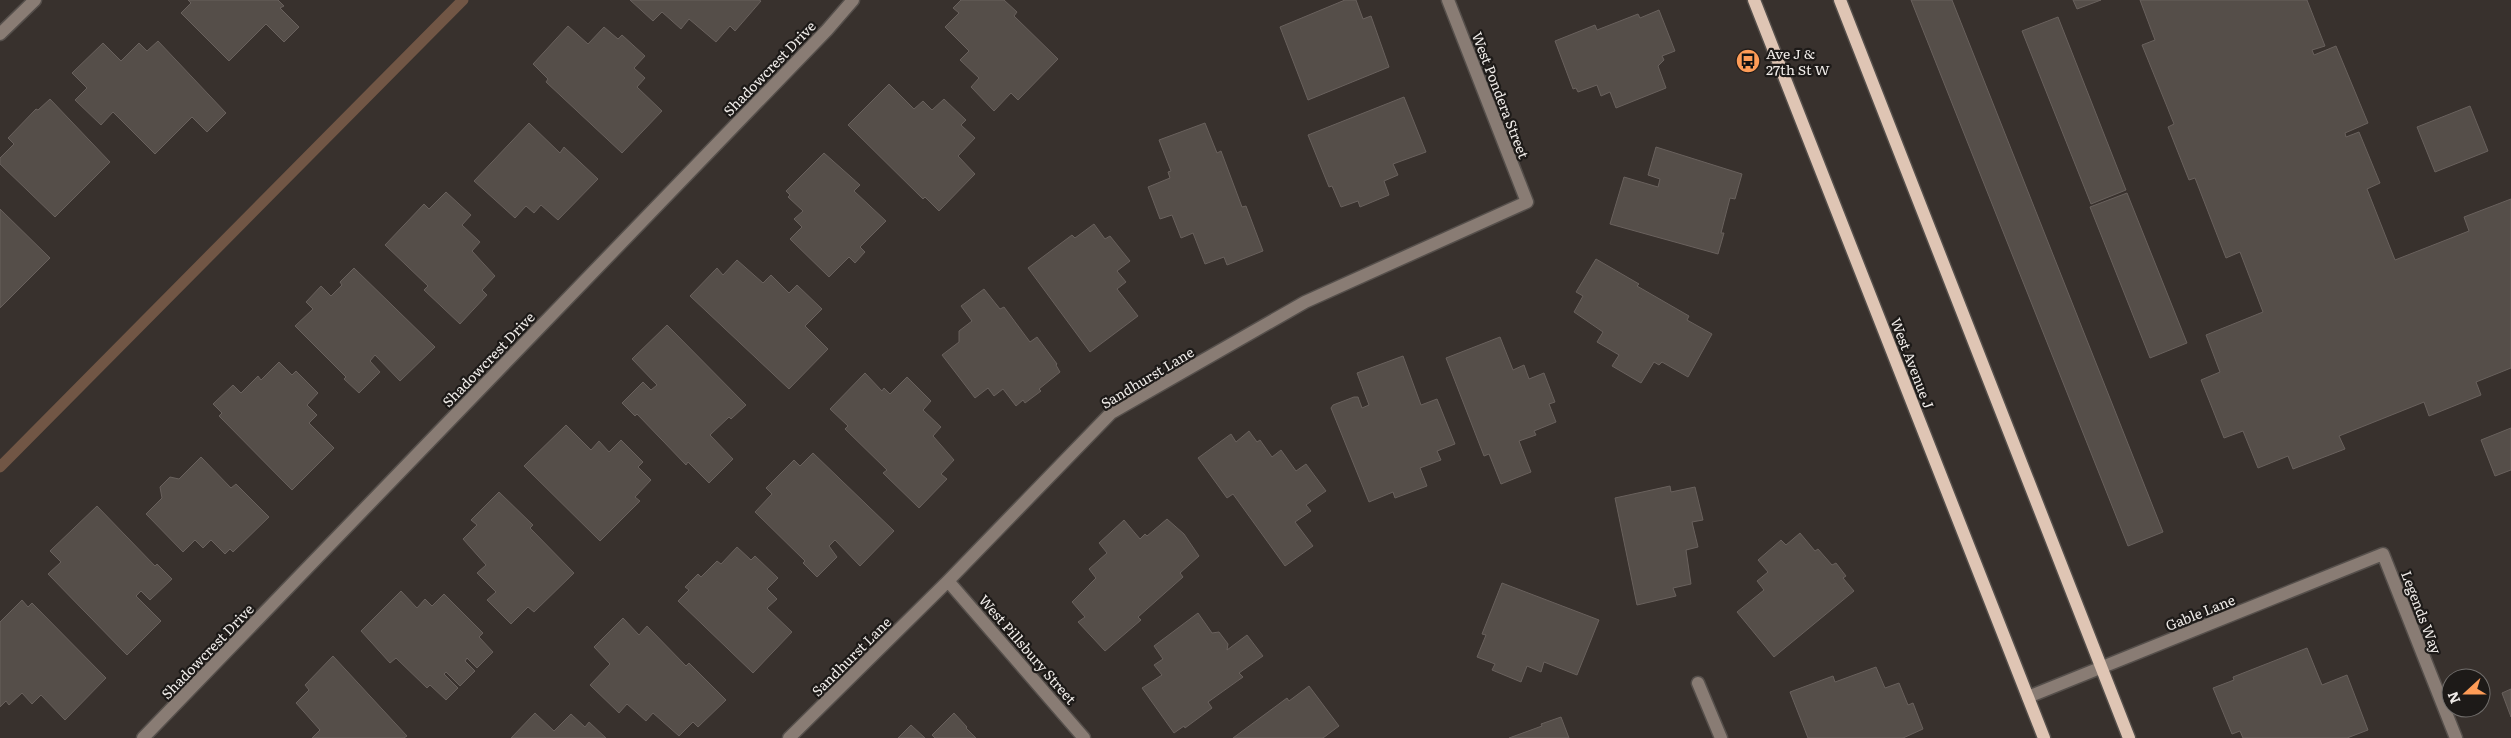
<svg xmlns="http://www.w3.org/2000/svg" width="2511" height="738" viewBox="0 0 2511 738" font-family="Literata,serif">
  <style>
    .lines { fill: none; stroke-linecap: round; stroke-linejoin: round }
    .stream { stroke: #715645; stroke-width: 11 }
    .building { fill: #554e49; stroke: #69615d }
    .minor-casing { stroke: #554f4b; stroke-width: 15 }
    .major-casing { stroke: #554f4b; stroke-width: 15 }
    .minor { stroke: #897c74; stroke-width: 12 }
    .major { stroke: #dfc5b4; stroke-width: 12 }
    .labels { text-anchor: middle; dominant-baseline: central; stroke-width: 4.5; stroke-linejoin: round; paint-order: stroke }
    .poi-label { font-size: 14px; fill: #f0ece9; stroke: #1d1a18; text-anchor: start }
    .street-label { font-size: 14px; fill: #f0ece9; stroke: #1d1a18 }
  </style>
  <rect width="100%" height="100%" fill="#38312d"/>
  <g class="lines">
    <!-- stream -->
    <path class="stream" d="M0,467l463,-467"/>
  </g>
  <!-- building -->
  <path class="building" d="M188,0h90l6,6 -4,2 19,19 -15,15 -18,-18 -37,37 -48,-48 10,-10z
    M630,0h129l2,1 -26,30 -5,-5 -14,16 -27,-23 -8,10 -19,-17 -9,9z
    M961,0h43l13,12 -3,4 44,43 -40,41 -7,-7 -17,18 -23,-24 8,-9 -19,-18 9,-9 -24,-24 14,-14 -6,-5z
    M1345,0h11l7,19 8,-3 18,51 -81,33 -28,-73z
    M1911,0h41l211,532 -35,14z
    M2073,0h28l-24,9z
    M2140,0h167l18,46 -13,4 2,5 22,-9 32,77 -23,10 1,4 13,-5 21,51 -13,6 28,71 74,-29 -5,-14 47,-18v169l-35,14 5,13 -52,21 -5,-14 -85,34 6,13 -52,20 -5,-13 -30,12 -15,-37 -19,7 -23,-58 19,-8 -14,-37 57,-23 -23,-60 -14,6 -31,-80 -6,2 -21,-53 6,-3 -32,-79 13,-5z
    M1659,10l16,41 -13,5 2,4 -6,6 8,22 -50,20 -6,-16 -9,4 -4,-11 -19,7 -2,-4 -3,1 -18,-48 40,-16 2,5 41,-16 2,4z
    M2058,17l68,173 -35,14 -69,-173z
    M568,26l20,18 16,-17 14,12 4,-4 23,21 -11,12 11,10 -8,9 25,24 -40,42 -76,-71 2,-3 -15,-15z
    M158,41l68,72 -19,19 -15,-15 -37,37 -42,-42 -12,13 -26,-25 12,-12 -15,-15 31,-30 18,18 18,-18 8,8z
    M889,84l25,25 9,-8 9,9 12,-11 22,21 -5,5 14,13 -17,18 17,18 -36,37 -14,-14 -2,2 -75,-74z
    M1404,97l22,55 -33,12 5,11 -14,6 5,14 -29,12 -2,-6 -17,6 -9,-21 -3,1 -21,-52z
    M50,99l60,63 -55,55 -55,-53v-6l14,-14 -6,-6 28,-29 2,1z
    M2470,106l18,45 -53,21 -18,-45z
    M529,123l31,30 4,-6 34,32 -40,41 -17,-15 -7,8 -8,-7 -11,12 -41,-37z
    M1205,123l12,30 4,-2 21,56 4,-1 17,45 -36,14 -3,-8 -19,7 -12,-31 -12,5 -9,-23 -12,4 -12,-32 22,-9 -2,-6 3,-1 -12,-31z
    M1656,147l86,27 -7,25 -5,-1 -9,35h3l-6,21 -108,-30 14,-47 34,10 2,-8 -12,-4z
    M824,153l36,32 -6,6 32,30 -26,26 5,5 -10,11 -6,-6 -20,20 -39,-38 12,-12 -8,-8 9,-8 -15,-14 2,-2 -4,-4z
    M446,192l25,23 -9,10 18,17 -8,9 23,25 -13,14 5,5 -27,29 -36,-34 4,-4 -43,-41 39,-41 5,5z
    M2127,193l60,150 -37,15 -60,-151z
    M0,209l50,49 -50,50z
    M1094,224l11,15 5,-3 20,25 -13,10 9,11 -9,7 21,27 -48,36 -62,-84 44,-33 3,3z
    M1596,259l43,25 -2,2 52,30 -2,4 25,14 -24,43 -26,-15 -3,3 -5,-3 -13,21 -29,-17 7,-11 -22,-13 6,-10 -29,-20 9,-16 -7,-4z
    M737,260l26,23 8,-8 18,18 8,-8 25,24 -17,17 23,23 -39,40 -99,-93 27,-28 6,7z
    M354,268l81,79 -35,34 -25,-26 -5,6 10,11 -21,21 -15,-14 2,-2 -51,-51 18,-17 -7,-7 15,-16 10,10 11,-11 -2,-3z
    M984,289l16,20 4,-2 26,35 7,-5 20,27 -1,1 4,7 -21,17 2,2 -16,12 -2,-3 -7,6 -13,-17 -9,7 -6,-8 -13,10 -33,-43 17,-13v-11l13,-10 -11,-15z
    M667,325l79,80 -15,14 -2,-2 -19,18 23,24 -24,24 -21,-21 -2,3 -49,-51 -2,2 -13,-13 21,-21 8,8 6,-5 -25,-26z
    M1500,337l13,33 11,-5 5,14 15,-6 11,29 -6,2 7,18 -22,9 2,4 -17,6 12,31 -30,12 -12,-30 -5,2 -38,-98z
    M1403,356l18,49 16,-6 18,45 -18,7 4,9 -21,8 7,18 -32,12 -2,-6 -24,10 -38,-94 2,-3 21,-8h4l4,11 7,-3 -12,-32z
    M279,362l13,13 4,-4 22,22 -11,12 10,10 -8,8 25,25 -42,42 -73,-74 3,-3 -9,-9 20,-19 8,8 17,-17 3,4z
    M865,373l17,18 2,-3 6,6 17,-17 24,24 -8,9 18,17 -8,9 21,24 -13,14 6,5 -28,29 -36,-35 4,-3 -42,-41 3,-3 -18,-17z
    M566,425l25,25 8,-9 10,11 12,-12 22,22 -5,5 13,13 -16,17 5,4 -40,40 -76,-75z
    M2511,428v42l-16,6 -14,-36z
    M1249,431l8,11 3,-2 12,17 9,-7 15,21 10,-7 20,27 -20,14 5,6 -16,11 18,24 -28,20 -52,-72 -6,4 -29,-40 33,-24 5,8z
    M813,453l81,78 -34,35 -25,-26 -6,6 8,11 -20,20 -14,-14 2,-2 -50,-49 17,-18 -6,-6 28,-28 6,6z
    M201,457l30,31 5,-4 33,33 -36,35 -3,-3 -5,5 -14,-14 -8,8 -8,-8 -12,12 -37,-38 16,-16 -2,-11 10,-10 9,2z
    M1670,486l1,6 24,-5 8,33 -11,2 6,25 -12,3 5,34 -18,4 3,8 -39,9 -22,-107z
    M499,492l34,33 -3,3 44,45 -40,39 -6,-5 -17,17 -24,-24 9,-8 -19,-19 9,-8 -23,-26 14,-14 -6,-5z
    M97,506l58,60 2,-2 15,15 -22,21 -9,-9 -5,5 25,25 -34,34 -79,-81 13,-12 -11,-11z
    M1167,519l17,15 15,22 -19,17 3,4 -45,40 3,3 -36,31 -27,-29 7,-5 -13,-15 24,-24 -7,-9 18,-16 -8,-10 25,-23 16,19 5,-5 2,2z
    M1800,533l15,18 3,-2 14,16 4,-2 10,13 -3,2 11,13 -80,66 -37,-45 27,-22 -7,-9 11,-9 -10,-12 23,-20 5,5z
    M737,547l14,13 4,-4 23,22 -11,11 10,10 -10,9 25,24 -39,41 -75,-72 11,-11 -4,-3 13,-13 3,3 16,-16 4,3z
    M1502,583l97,37 -22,55 -33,-13 -3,10 -14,-6 -6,16 -29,-12 3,-6 -18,-7 9,-22 -4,-1z
    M401,591l16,17 8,-9 7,7 12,-12 39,39 -4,4 14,15 -16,16 -10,-10 -2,3 10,10 -15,15 -14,-14 -2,2 14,14 -12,12 -16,-15 -3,3 -31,-30 -6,5 -29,-32z
    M22,600l6,7 4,-4 74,75 -41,42 -24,-25 -9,9 -10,-11 -13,12 -3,-4 -6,6v-85z
    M1198,613l14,20 7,-1 9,12 -1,6 20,-15 16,21 -24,17 4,4 -35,25 4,6 -27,20 -1,-2 -10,7 -32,-45 20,-13 -8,-10 9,-6 -9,-13z
    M623,618l16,17 8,-9 39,40 3,-3 37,37 -28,27 -5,-5 -14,14 -26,-23 -7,8 -19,-17 -8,9 -29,-28 20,-21 -16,-17z
    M2307,648l15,37 25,-10 21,55 -21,8h-104l-3,-7 -8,3 -19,-46 21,-8 -1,-3z
    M333,656l74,80 -3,2h-92l8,-8 -24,-27 13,-13 -4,-5z
    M1876,667l9,21 14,-5 9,22 5,-2 10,26 -20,9h-95l-18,-46 43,-16 2,6z
    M1309,686l30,40 -16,12h-90l54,-40 2,3z
    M2511,689v28l-9,-24z
    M535,713l19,18 17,-17 14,13 4,-5 17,16h-95z
    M954,713l13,14 -1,1 10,10h-41l-3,-3z
    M1561,717l8,21h-60l33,-12 -1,-2z
    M911,725l14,13h-27z"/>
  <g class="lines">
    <!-- minor casing -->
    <g class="minor-casing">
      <path id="minor" d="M0,34l35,-34
        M948,581l136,157
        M1698,683l23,55
        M2028,697l355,-143 73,184
        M143,738l684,-708 26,-30
        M789,738l159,-157 163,-168 194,-111 222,-100 -79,-202"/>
    </g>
    <!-- major casing -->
    <g class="major-casing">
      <path id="major" d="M1754,0l290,738
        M1840,0l289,738"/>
    </g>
    <!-- minor -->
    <use href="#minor" class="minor"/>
    <!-- major -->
    <use href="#major" class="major"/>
  </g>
  <!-- icons -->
  <defs>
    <g id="bus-disc" transform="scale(1.25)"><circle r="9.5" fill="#fe9c57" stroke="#1d1a18"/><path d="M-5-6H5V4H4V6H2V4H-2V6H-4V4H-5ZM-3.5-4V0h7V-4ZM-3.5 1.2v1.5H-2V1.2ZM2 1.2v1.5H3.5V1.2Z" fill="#111"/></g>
  </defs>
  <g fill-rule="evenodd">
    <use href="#bus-disc" x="1748" y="61"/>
  </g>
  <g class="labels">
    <!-- poi labels -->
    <g class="poi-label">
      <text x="1766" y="53">Ave J &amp;<tspan x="1766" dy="16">27th St W</tspan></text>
    </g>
    <!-- street labels -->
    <g class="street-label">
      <text transform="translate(769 68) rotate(-46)">Shadowcrest Drive</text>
      <text transform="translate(1501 95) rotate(69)">West Pondera Street</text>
      <text transform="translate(488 359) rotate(-46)">Shadowcrest Drive</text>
      <text transform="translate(1913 363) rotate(69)">West Avenue J</text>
      <text transform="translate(1147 377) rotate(-31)">Sandhurst Lane</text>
      <text transform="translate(2200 612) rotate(-22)">Gable Lane</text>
      <text transform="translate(2422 612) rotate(69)">Legends Way</text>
      <text transform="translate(1028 649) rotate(49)">West Pillsbury Street</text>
      <text transform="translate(207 651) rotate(-46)">Shadowcrest Drive</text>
      <text transform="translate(851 656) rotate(-45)">Sandhurst Lane</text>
    </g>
  </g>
  <!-- north arrow -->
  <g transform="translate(2466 693) rotate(249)"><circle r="24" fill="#1d1a18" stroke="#716e6c"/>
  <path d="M0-4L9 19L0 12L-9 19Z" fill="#fe9c57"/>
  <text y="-8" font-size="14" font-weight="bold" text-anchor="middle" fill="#f0ece9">N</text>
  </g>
</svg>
